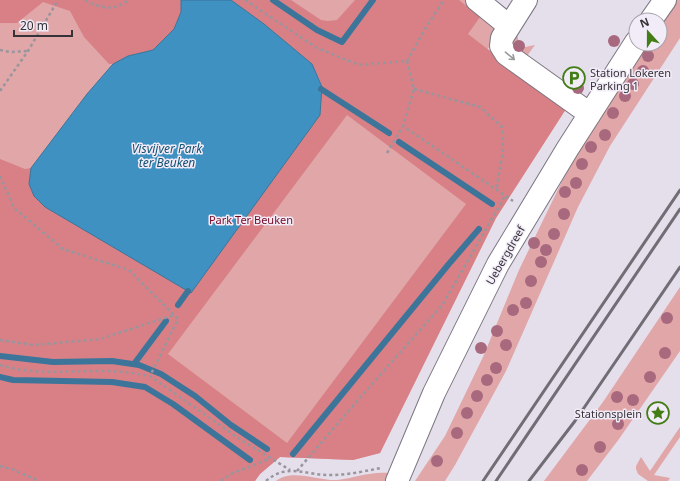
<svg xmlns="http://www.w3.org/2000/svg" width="680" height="481" viewBox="0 0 680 481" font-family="'Noto Sans',sans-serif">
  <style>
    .green { fill: #e0a6a8 }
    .forest { fill: #d88086; fill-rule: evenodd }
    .water { fill: #3f91c2; stroke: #3c7599 }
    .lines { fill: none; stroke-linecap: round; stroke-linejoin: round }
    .stream { stroke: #3c7599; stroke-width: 6 }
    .minor-casing { stroke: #7c7682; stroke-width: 24 }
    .path { stroke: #99959d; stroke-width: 2.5; stroke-dasharray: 3 3; stroke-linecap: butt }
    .minor { stroke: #fff; stroke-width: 22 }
    .rail { stroke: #716d75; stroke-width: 3 }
    .tree { fill: #a8697e }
    .oneway { stroke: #9a999c }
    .labels { text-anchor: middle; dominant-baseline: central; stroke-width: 3; stroke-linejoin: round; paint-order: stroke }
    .poi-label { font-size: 11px; fill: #363338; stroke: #f2ecf8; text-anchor: start }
    .park-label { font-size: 11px; fill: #760924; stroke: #f2ecf8 }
    .street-label { font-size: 11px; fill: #363338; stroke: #f2ecf8 }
    .water-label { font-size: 12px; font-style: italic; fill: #115072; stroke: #f2ecf8 }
  </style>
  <rect width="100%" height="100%" fill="#e4dfeb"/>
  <!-- green -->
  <path class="green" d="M0,0h493c0,17 4,35 -5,49l78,60 -70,109 -116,235 -27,7 -73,-3 -20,17 -5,7h-255z
    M673,0h7v38l-70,108 -32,61 -72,164 -51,94 -10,16h-30l30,-45 38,-79 36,-87 46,-95 40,-69 39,-62h16v-24z
    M516,29l4,19 15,-3 -8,11 -17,-9z
    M680,287v64l-61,88 -32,42h-43l59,-79z
    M680,427v10l-26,38 16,3 -2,3h-20l-10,-7 -2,-5v-3l5,-9 9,14z
    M389,473v8h-113c16,-13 42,0 61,-1 17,-2 34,-9 52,-7z"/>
  <!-- forest -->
  <path class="forest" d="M0,0h181v12l-7,17 -21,21 -25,6 -15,8h-4l-25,-27 -14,-26 -27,-9 -26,21h-17z
    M231,0h60l30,20 7,1 9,-1 18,-20h104l21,17 -12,17 98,75 -70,109 -116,235 -27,7 -73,-3 -20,17 -5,7h-255v-322l25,10 6,-1 -2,16 291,-69 2,-28 -10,-23 -48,-40zM347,115l119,89 -179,239 -119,-89z"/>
  <!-- water -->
  <path class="water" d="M181,0h50l33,24 48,40 10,23 -2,28 -129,178 -146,-86 -11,-11 -5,-12 2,-16 56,-74 26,-30 15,-8 25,-6 21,-21 7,-17z"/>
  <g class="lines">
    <!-- stream -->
    <path class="stream" d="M273,0l44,30 25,12 31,-42
      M321,89l68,44
      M399,142l93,62
      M178,305l10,-14
      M0,356l53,6 59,-1 27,4 22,9 34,22 36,29 36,24
      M134,364l32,-43
      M0,377l13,3 99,2 33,5 28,17 77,56
      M293,454l155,-189 31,-36"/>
    <!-- minor casing -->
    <g class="minor-casing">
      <path id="minor" d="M477,0l32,26
        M526,0l-24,38 -1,8 5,8 84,60
        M651,20l14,-20
        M397,481l37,-88 64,-129 70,-116 68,-106"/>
    </g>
    <!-- path -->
    <path class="path" d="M85,0c17,9 28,11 44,0
      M245,0l72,48 42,17 48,-4 21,-37 16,-24
      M0,50l10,2 18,-1
      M407,61l7,28 -11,37 110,75
      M414,89l66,18 22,20 1,25 -7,38
      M0,91l28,-40 30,-51
      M387,153l16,-27
      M0,176l14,32 49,41 66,21 49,49 -28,57 88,62 52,32
      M0,340l33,5 67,-6 74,-24
      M0,365c35,11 71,5 107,6 15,0 29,3 43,5
      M0,466l14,4 25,11
      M297,471l53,-62 93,-105 62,-108
      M221,481l10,-7 38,-15
      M266,481c22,-19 41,-5 65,-6 17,0 34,-4 50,-7"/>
    <!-- minor -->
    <use href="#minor" class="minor"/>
    <!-- rail -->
    <path class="rail" d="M483,481l197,-291
      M496,481l184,-272
      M529,481l46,-60 105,-154"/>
  </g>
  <!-- trees -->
  <g class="tree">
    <circle cx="614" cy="41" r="6"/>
    <circle cx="519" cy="46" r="6"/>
    <circle cx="648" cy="56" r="6"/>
    <circle cx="643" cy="71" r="6"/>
    <circle cx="633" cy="84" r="6"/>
    <circle cx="578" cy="88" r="6"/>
    <circle cx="625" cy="96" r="6"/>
    <circle cx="613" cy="113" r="6"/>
    <circle cx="605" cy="135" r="6"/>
    <circle cx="591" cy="147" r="6"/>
    <circle cx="582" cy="164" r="6"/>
    <circle cx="576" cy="183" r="6"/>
    <circle cx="565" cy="192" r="6"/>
    <circle cx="564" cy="214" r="6"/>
    <circle cx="554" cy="234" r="6"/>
    <circle cx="534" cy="243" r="6"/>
    <circle cx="546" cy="250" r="6"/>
    <circle cx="541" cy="262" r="6"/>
    <circle cx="531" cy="281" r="6"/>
    <circle cx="526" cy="303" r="6"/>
    <circle cx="513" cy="310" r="6"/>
    <circle cx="667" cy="318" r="6"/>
    <circle cx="497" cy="331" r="6"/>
    <circle cx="506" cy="345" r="6"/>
    <circle cx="481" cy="348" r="6"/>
    <circle cx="665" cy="353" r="6"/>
    <circle cx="496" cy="368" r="6"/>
    <circle cx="650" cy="377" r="6"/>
    <circle cx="487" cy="380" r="6"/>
    <circle cx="477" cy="396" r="6"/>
    <circle cx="617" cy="397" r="6"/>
    <circle cx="633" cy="400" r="6"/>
    <circle cx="467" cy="413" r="6"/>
    <circle cx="618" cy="424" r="6"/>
    <circle cx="457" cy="433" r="6"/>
    <circle cx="600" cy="447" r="6"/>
    <circle cx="437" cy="461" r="6"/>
    <circle cx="582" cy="470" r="6"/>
  </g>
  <!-- one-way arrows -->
  <defs><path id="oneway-shaft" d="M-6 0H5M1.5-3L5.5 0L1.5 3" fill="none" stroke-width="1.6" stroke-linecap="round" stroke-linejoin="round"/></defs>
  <use class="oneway" href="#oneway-shaft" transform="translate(510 56) rotate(40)"/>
  <!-- icons -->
  <defs>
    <g id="parking-ring" transform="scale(1.15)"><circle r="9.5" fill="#f2ecf8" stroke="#437d15" stroke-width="1.5"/><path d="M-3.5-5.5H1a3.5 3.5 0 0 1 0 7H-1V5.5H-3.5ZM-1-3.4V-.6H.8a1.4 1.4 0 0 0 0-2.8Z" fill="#437d15"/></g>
    <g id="sight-ring" transform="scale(1.15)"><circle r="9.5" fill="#f2ecf8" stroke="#437d15" stroke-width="1.5"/><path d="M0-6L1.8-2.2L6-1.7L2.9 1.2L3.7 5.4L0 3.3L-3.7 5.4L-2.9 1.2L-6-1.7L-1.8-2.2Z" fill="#437d15"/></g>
  </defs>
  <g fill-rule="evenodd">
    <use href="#parking-ring" x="574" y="78"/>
    <use href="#sight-ring" x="658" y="413"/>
  </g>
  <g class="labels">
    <!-- poi labels -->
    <g class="poi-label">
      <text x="590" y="72">Station Lokeren<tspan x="590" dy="13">Parking 1</tspan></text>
      <text x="642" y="413" text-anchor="end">Stationsplein</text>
    </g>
    <!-- park labels -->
    <g class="park-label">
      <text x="251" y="219">Park Ter Beuken</text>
    </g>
    <!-- street labels -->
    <g class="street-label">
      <text transform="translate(505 255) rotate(-60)">Uebergdreef</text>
    </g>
    <!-- water labels -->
    <g class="water-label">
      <text x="167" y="148">Visvijver Park<tspan x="167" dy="14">ter Beuken</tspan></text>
    </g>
  </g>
  <!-- north arrow -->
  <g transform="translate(648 32) rotate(339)"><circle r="19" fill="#f2ecf8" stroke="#a7a2ab"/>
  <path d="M0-3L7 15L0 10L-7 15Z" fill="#437d15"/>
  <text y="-6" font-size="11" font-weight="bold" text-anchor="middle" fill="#363338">N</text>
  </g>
  <!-- scale -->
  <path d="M14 30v6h58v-6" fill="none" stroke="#363338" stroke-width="2"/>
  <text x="20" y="30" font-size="12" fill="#363338" stroke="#f2ecf8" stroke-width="3" paint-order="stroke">20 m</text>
</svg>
